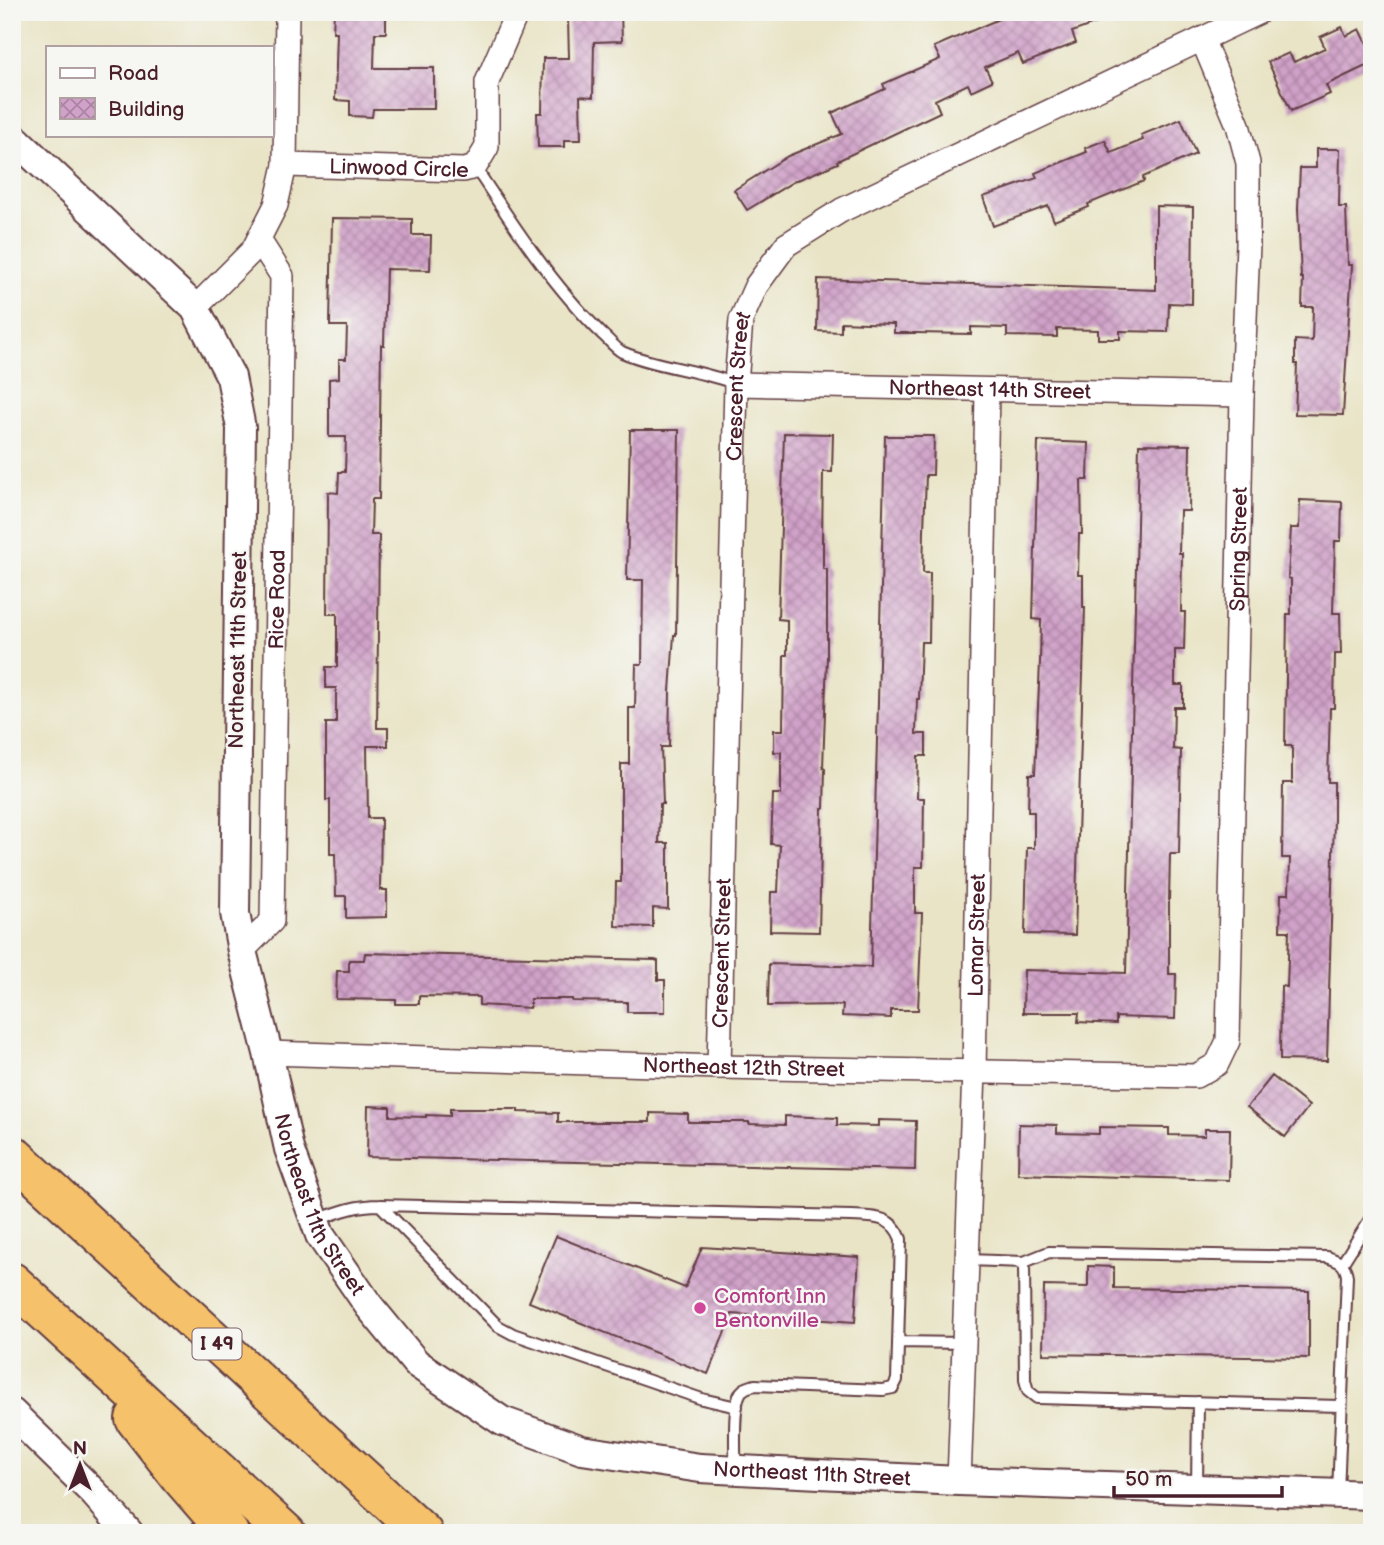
<svg xmlns="http://www.w3.org/2000/svg" width="1384" height="1545" viewBox="0 0 1384 1545" font-family="'Balsamiq Sans',sans-serif">
  <style>
    .building { fill: url(#building-cross-hatch) }
    .lines { fill: none; stroke-linecap: round; stroke-linejoin: round }
    .service-casing { stroke: #623d42; stroke-width: 14 }
    .minor-casing { stroke: #623d42; stroke-width: 26 }
    .tertiary-casing { stroke: #623d42; stroke-width: 32 }
    .motorway-casing { stroke: #623d42; stroke-width: 42 }
    .service { stroke: #fff; stroke-width: 10 }
    .minor { stroke: #fff; stroke-width: 23 }
    .tertiary { stroke: #fff; stroke-width: 28 }
    .motorway { stroke: #f5c16b; stroke-width: 38 }
    .hotel-dot { fill: #d1479c; stroke: #f6f6f2; stroke-width: 2.5 }
    .labels { text-anchor: middle; dominant-baseline: central; stroke-width: 5; stroke-linejoin: round; paint-order: stroke }
    .shield { fill: #f6f6f2; stroke: #7e6067; stroke-width: 2 }
    .shield-label { font-size: 19px; font-weight: bold; fill: #4a1f2b }
    .street-label { font-size: 21px; fill: #4a1f2b; stroke: #f6f6f2 }
    .hotel-label { font-size: 21px; fill: #b23c85; stroke: #f6f6f2; text-anchor: start }
  </style>
  <defs>
    <pattern id="building-cross-hatch" width="8" height="8" patternUnits="userSpaceOnUse" patternTransform="scale(1.75)"><rect width="8" height="8" fill="#d0a1c9"/><path d="M0 0l8 8M0 8l8-8" fill="none" stroke="#ab83a3"/></pattern>
  </defs>
  <rect width="100%" height="100%" fill="#f6f6f2"/>
  <filter id="ink" filterUnits="userSpaceOnUse"><feTurbulence type="fractalNoise" baseFrequency=".0143" numOctaves="2"/><feDisplacementMap in="SourceGraphic" scale="14" xChannelSelector="R" yChannelSelector="G"/><feConvolveMatrix kernelMatrix="1 2 1 2 8 2 1 2 1" color-interpolation-filters="sRGB"/></filter>
  <filter id="wash" filterUnits="userSpaceOnUse"><feTurbulence type="fractalNoise" baseFrequency=".00686" numOctaves="4" result="noise"/><feDisplacementMap in="SourceGraphic" scale="28" xChannelSelector="R" yChannelSelector="G"/><feGaussianBlur stdDeviation="1.57" result="paint"/><feColorMatrix in="noise" values="0 0 0 0 0 0 0 0 0 0 0 0 0 0 0 0 0 1.4 0 .05"/><feComposite in="paint" operator="in"/></filter>
  <g filter="url(#wash)">
    <rect width="100%" height="100%" fill="#e9e4c6"/>
    <g id="blocks">
      <!-- building -->
      <path class="building" d="M334,12h52v21h-11l-1,35h60v41h-61l-1,8 -22,-1v-15l-15,-1 2,-68h-4z
        M585,12h36l1,29 -28,1 -1,55 -13,-1 1,44h-17v7h-26l-1,-34h5l1,-55h26l-1,-39h17z
        M1015,12h103l1,3 -47,17 4,11 -53,21 -5,-11 -33,14 7,14 -21,10 -3,-7 -33,16 5,12 -103,49 1,2 -45,19 -46,28 -13,-20 54,-34 54,-22 -10,-21 53,-24 -2,-5 57,-25 -6,-12z
        M1342,27l4,9 14,-7 12,25v9l-46,22 4,9 -39,17 -23,-49 21,-9 5,9 31,-14 -5,-11z
        M1181,119l15,35 -53,23 1,4 -56,23 1,3 -35,14 -6,-15 -55,20 -10,-29 54,-19 -2,-5 52,-21 -2,-4 20,-8 6,13 32,-13 -2,-5z
        M1316,149h24l-1,58h7l2,58h4l-9,150 -48,-1 2,-50h-2v-24l17,1 1,-34h-11l1,-29h-2l-3,-70 2,-40h16z
        M1156,206l37,1 -1,97 -23,-1 -1,29 -48,-1v8h-22v-9l-41,-1v8l-50,-1v-8l-36,-1v7l-55,-1h-22v-9l-53,-2v10l-24,-1 1,-52 338,11z
        M332,218l80,1v16h19l-1,35 -44,-1 -2,76h-3l-2,154h-7l-1,36h8l-2,193h11v18h-21l1,72h13l-1,72h7v27l-41,1v-22h-10l-1,-42h-5v-54h-4v-77h10v-35h-10v-21h11v-53h-10l1,-122 10,1 1,-21h6l1,-35h-17v-58l10,-1v-19h7l1,-33h-17z
        M630,430h49l-3,205h-2l-4,56 -1,56h-8l2,57h-3l-1,39h9v66l-15,-1v19l-38,-1 1,-44h5v-118h8v-56h6l1,-44h6l1,-84h-16z
        M784,433l49,1 -1,38h-9l-1,70h1v27h4v87l-4,112 2,1 -1,39h-2l-3,124 -49,-1 1,-39h7l2,-47 -9,-1 2,-50h8v-42h-7v-22h9l1,-75h3v-35l-9,-1z
        M885,436h49l-1,39h-7l-2,55 -1,43h7l-1,69h-8l-2,57h-2l-1,35h10v22h-8l-1,42h7l-1,69h-8v46h7l-4,97h-27v8l-49,-2 1,-11 -75,1 1,-42 102,3z
        M1038,441l51,2 -1,37h-7l1,54h-3l-1,41h5v32h2l-10,328 -50,-1 2,-86h7v-36h-6l1,-38h6l5,-112 1,-42 -8,-1z
        M1139,444l51,1 -1,66h-9l-1,42h3l-1,59h4l-1,38h-9v35h8v22h-9l-1,42 8,1 -2,104h-9l-1,47v73h7l-1,45 -59,-2v7l-38,-2 1,-9h-56l1,-43 102,3z
        M1300,500l42,2 -1,39h-6l-2,72h7l1,41h-6l-1,54h-4l-2,74h6v37l-7,242 -47,-1 1,-74 6,1 2,-56h-9l1,-37h8l1,-36h-8l1,-75h9v-37h-7l2,-132h4v-35l-3,-1 3,-50h8z
        M365,953l290,7 3,1v19h7v32h-38v-10l-55,-1v-2h-42v9l-51,-3v-8l-60,-1v8h-23v-4l-60,-1 1,-28h12v-11h15z
        M1272,1076l37,30 -24,31 -38,-30z
        M368,1106l22,1v9l36,1v-2l24,1v-7h68v3l40,1v9h92v-9l38,1v8h61v2l36,1v-9l52,2v7l42,1v-6l37,1 -1,49 -548,-13z
        M1019,1124l38,1v8l42,1v-7l70,1v7l36,1v-7h25l-1,51 -211,-6z
        M556,1236l129,52 17,-41 157,10 -4,65 -123,-8 -24,60 -179,-72z
        M1088,1266l26,1v21l195,3v67l-266,-4 1,-68 44,1z"/>
    </g>
  </g>
  <g filter="url(#ink)">
    <use href="#blocks" fill-opacity="0" stroke="#623d42" stroke-width="2"/>
    <g class="lines">
      <!-- service casing -->
      <g class="service-casing">
        <path id="service" d="M475,167c38,58 78,119 127,167 7,6 13,14 20,18 37,16 77,17 114,32
          M380,1205l118,121 15,8 189,65 35,8
          M317,1220c21,-8 39,-15 63,-15l471,11c22,1 41,-1 50,23l-4,141 -4,8 -10,2 -128,-5c-6,2 -10,2 -14,7 -9,13 -5,60 -6,78
          M968,1260l56,2 25,-10 278,5c12,4 18,6 20,19l-9,217
          M1024,1262l1,118 3,11 9,7 304,8
          M1342,1264l30,-48
          M898,1342l66,1
          M1197,1488l1,-86"/>
      </g>
      <!-- minor casing -->
      <g class="minor-casing">
        <g id="minor">
          <path id="s1" d="M285,165l179,5 11,-3 12,-20v-65l30,-70"/>
          <path d="M195,308l58,-58 23,-45 9,-40 2,-153"/>
          <path id="s2" d="M736,384l506,11"/>
          <path id="s3" d="M242,951l30,-30 10,-645 -23,-36"/>
          <path id="s4" d="M268,1053l451,14 477,9 21,-12 11,-23 14,-646 6,-151v-81l-10,-38 -36,-86"/>
          <path id="s5" d="M719,1067l17,-683 5,-64 15,-34 30,-41 56,-35 417,-198"/>
          <path id="s6" d="M959,1481l15,-410 13,-680"/>
        </g>
      </g>
      <!-- tertiary casing -->
      <g class="tertiary-casing">
        <g id="tertiary">
          <path id="s7" d="M12,136l183,172 36,69 10,51 -6,485 7,38 26,102 21,96 31,86 49,71 47,57 86,58 80,29 118,18 259,13 413,14"/>
          <path d="M12,1413l82,80 35,40"/>
        </g>
      </g>
      <!-- motorway casing -->
      <g class="motorway-casing">
        <path id="motorway" d="M12,1154l411,379
          M12,1282l274,251
          M135,1419l46,59 48,55"/>
      </g>
      <!-- service -->
      <use href="#service" class="service"/>
      <!-- minor -->
      <use href="#minor" class="minor"/>
      <!-- tertiary -->
      <use href="#tertiary" class="tertiary"/>
      <!-- motorway -->
      <use href="#motorway" class="motorway"/>
    </g>
  </g>
  <!-- markers -->
  <circle class="hotel-dot" cx="700" cy="1308" r="7"/>
  <g class="labels">
    <!-- shield labels -->
    <rect class="shield" x="192.5" y="1328.5" width="49" height="31" rx="5"/>
    <g class="shield-label">
      <text x="217" y="1344">I 49</text>
    </g>
    <!-- street labels -->
    <g class="street-label">
      <text stroke="none"><textPath href="#s1" startOffset="114">Linwood Circle</textPath></text>
      <text stroke="none"><textPath href="#s5" startOffset="681">Crescent Street</textPath></text>
      <text stroke="none"><textPath href="#s2" startOffset="254">Northeast 14th Street</textPath></text>
      <text stroke="none"><textPath href="#s4" startOffset="1470">Spring Street</textPath></text>
      <text stroke="none"><textPath href="#s3" startOffset="364">Rice Road</textPath></text>
      <text transform="translate(238 650) rotate(-89)">Northeast 11th Street</text>
      <text stroke="none"><textPath href="#s6" startOffset="546">Lomar Street</textPath></text>
      <text stroke="none"><textPath href="#s5" startOffset="114">Crescent Street</textPath></text>
      <text stroke="none"><textPath href="#s4" startOffset="476">Northeast 12th Street</textPath></text>
      <text stroke="none"><textPath href="#s7" startOffset="1171">Northeast 11th Street</textPath></text>
      <text stroke="none"><textPath href="#s7" startOffset="1780">Northeast 11th Street</textPath></text>
    </g>
    <!-- hotel labels -->
    <g class="hotel-label">
      <text x="714" y="1296">Comfort Inn<tspan x="714" dy="24">Bentonville</tspan></text>
    </g>
  </g>
  <!-- margin -->
  <rect width="1384" height="1545" fill="none" stroke="#f6f6f2" stroke-width="42"/>
  <!-- legend -->
  <rect x="46" y="46" width="228" height="91" fill="#f6f6f2" stroke="#b1a0a2" stroke-width="2"/>
  <rect x="60" y="68" width="35" height="10" fill="#ffffff" stroke="#b1a0a2" stroke-width="2"/>
  <text x="108" y="80" font-size="21" fill="#4a1f2b">Road</text>
  <rect x="60" y="98" width="35" height="21" fill="url(#building-cross-hatch)" stroke="#b1a0a2" stroke-width="2"/>
  <text x="108" y="116" font-size="21" fill="#4a1f2b">Building</text>
  <!-- north arrow -->
  <g transform="translate(80 1465)" stroke="#f6f6f2" stroke-width="5" paint-order="stroke">
  <path d="M0-5L12 26L0 18L-12 26Z" fill="#4a1f2b"/>
  <text y="-10" font-size="19" font-weight="bold" text-anchor="middle" fill="#4a1f2b">N</text>
  </g>
  <!-- scale -->
  <path d="M1114 1486v10h168v-10" fill="none" stroke="#4a1f2b" stroke-width="3.5"/>
  <text x="1125" y="1486" font-size="21" fill="#4a1f2b" stroke="#f6f6f2" stroke-width="5" paint-order="stroke">50 m</text>
</svg>
